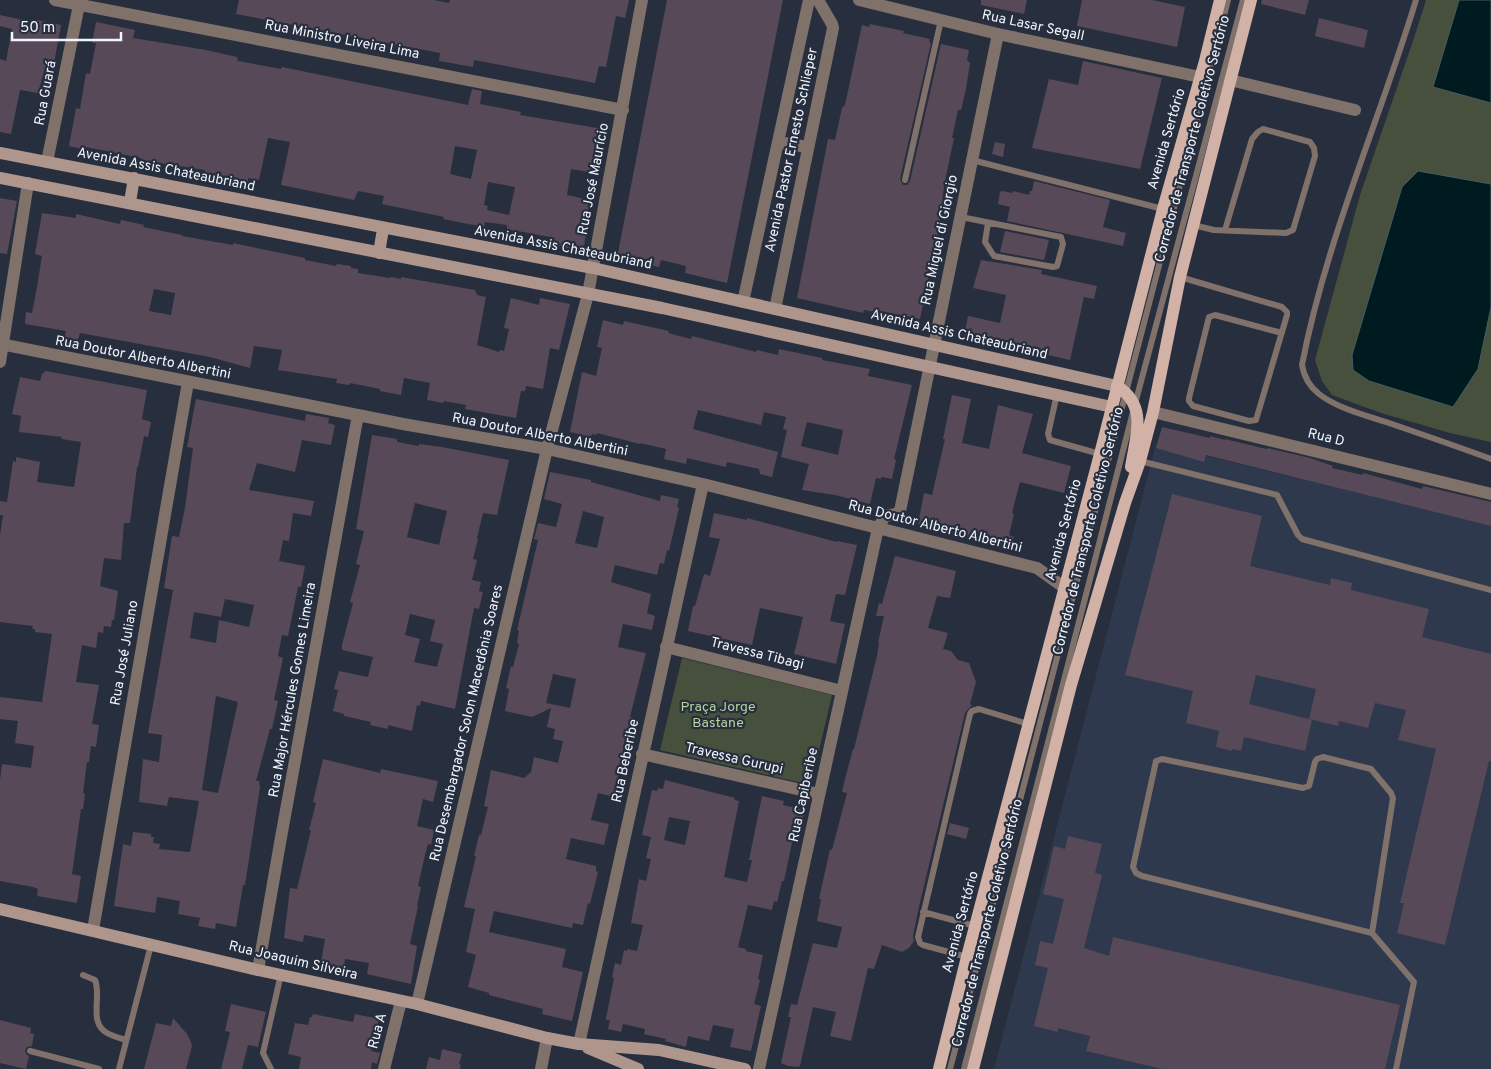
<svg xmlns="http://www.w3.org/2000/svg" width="1491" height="1069" viewBox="0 0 1491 1069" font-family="Overpass,sans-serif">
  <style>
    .built { fill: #2e394e }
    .green { fill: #46503c }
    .water { fill: #001b1f; stroke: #485c62 }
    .building { fill: #574957; fill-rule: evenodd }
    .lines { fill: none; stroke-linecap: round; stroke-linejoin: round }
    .lane { stroke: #81716b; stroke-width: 6 }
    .street { stroke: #81716b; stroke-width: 12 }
    .secondary { stroke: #af968d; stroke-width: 12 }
    .primary { stroke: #d2b2a7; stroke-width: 12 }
    .labels { text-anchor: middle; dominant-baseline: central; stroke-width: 4.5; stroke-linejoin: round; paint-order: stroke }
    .street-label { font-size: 14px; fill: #f0f5ff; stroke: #272f3e }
    .park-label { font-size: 14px; fill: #b7d29c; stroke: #272f3e }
  </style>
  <rect width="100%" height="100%" fill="#272f3e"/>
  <!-- built -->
  <path class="built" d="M1156,444l335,80v545h-497z"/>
  <!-- green -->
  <path class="green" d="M1426,0h65v442l-41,-9 -69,-20 -49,-18 -10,-14 -7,-21 45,-165 54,-157z
    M682,658l150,37 -21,90 -151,-35z"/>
  <!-- water -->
  <path class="water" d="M1459,0h32v103l-58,-16z
    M1418,171l73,13v123l-13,62 -25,38 -84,-26 -16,-11 -1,-15 50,-168z"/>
  <!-- building -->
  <path class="building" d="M239,0h195l15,3 1,-3h179l-4,18 -9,-2 -10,51 -7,-1 -4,17 -121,-23 -1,7 -34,-6 1,-8 -204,-39z
    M667,0h116l-56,283 -42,-10 1,-7 -25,-6 -2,7 -42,-9z
    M981,0h46l-3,14 -43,-9z
    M1082,0h70l33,7 -8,40 -100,-21z
    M1262,0h47l-4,15 -44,-11z
    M0,15l37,8v-3l24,5 -8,44 -8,-1 -7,25 -18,-3 -9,44 -11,-2v-73l6,2 6,-32 -12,-3z
    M1319,18l49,12 -4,18 -49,-12z
    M96,22l39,8 -2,8 73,12 31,7 1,4 43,8 1,-2 186,38 4,-16 10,2 -2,13 41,8 -1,3 83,14 -8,44 -24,-4 -4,26 23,5 -4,21h2l-4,25 -2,-1 -1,6 -28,-6 2,-7 -48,-9v-4l-22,-3 -1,5 -41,-8 1,-2 -62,-13 2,-8 -26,-5 -4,9 -73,-15 9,-43 -22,-4 -9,42 -11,-2v4l-43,-8v-4l-64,-10v-2l-55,-11v3l-17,-4 7,-38 4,1 6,-36 4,1 6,-31h-4zM455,146l22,4 -6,29 -21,-5zM488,182l27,5 -6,28 -22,-5 1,-4 -4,-1z
    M870,24l34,7 -1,2 27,6 -1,3 2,1 -31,136 3,6h4l3,-4 31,-137 28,6 -2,10 3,3 -4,26 -5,21h-3l-6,28h2l-10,48 -5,41 -19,92 -44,-9 -1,2 -11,-2 -1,3 -66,-15 31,-159 7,1 7,-32 3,-3 17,-80 7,2z
    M1083,61l79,17 -22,91 -108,-21 17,-69 29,6z
    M995,142l10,2 -2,13 -11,-3z
    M1034,181l76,19 -7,27 23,6 -3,13 -116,-25 3,-14 -12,-3 2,-12 2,-1 10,2 1,-2 16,4 1,-4h2z
    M0,198l17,3 -10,53 -7,-1z
    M42,213l34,5v-4l44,10 1,-4 23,5 -1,2 39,8v1l51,9v-2l72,15v2l31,6 1,-2 14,2v2l7,1v4l32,5 1,-1 10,2v-2l74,13 2,5 9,2 -9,48 22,7 1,-2 4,1 5,-22 -5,-1 7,-30 28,7 1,-7 30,6 -11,46 -9,-2 -7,41 -17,-3 -1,5h-4l-5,27 -51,-9 1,-4 -22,-4 -1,2 -16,-3 3,-17 -26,-5 -3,17 -21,-4v-2l-30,-6 -1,2 -13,-2 1,-4 -59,-9 4,-20 -28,-4 -4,22 -40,-11 -130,-24 -3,10 -13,-3 2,-9 -41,-7 1,-12 6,1 5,-26 5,-31 -7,-2zM154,289l21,4 -4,22 -22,-4z
    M1005,231l44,9 -5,20 -44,-8z
    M981,260l61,10 -1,4 56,12 -3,13 -10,-2 -14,63 -106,-24 4,-20 32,7 6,-28 -33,-7z
    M603,320l20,5 1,-4 45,10 -1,2 23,6 1,-3 64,16 1,-2 21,5 1,-6 43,9v2l48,9 -2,7 44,9 -18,74 2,1 -4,19 -11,-2v2l-5,-1 -6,26 -35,-9 -33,-5 7,-26 -28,-7 6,-27 -4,-1 3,-12 -22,-5 -3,13 -63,-15 -5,19 85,23 -6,25 -12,-3 -1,-5 -32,-7 -1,5 -39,-9 -1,6 -22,-5 2,-10 -26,-6v1l-43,-11v2l-5,-1 -1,3 -21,-5 12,-60 14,4 6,-28 -5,-1zM807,422l36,8 -5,25 -37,-9z
    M46,371l101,19 -5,29 9,3 -3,15 -4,-1 -6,31h-1l-7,56h-6l-3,37 -17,-2 -4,28 18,5 -4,29h-2l-1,7 -7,-1 -1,7 -5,-1 -2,16 -14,-3 -1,6 -5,31 23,3 -7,39 7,1 -3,22 -5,-1 -2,16h-2l-4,31 2,1 -2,15h-2l-9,65 9,2 -4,27 -40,-7 1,-7 -5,-2 -33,-6v-101l2,-16 29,4 3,-22 -19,-3 3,-22 -18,-2v-22l42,5 10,-68 -17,-2v-3h-3l1,-3 -33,-4v-87l3,-20h-3v-14l7,1 6,-41 3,1v-5l24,5 -3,20 37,5 7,-45 -20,-3 1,-2 -43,-5 2,-16 -9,-2 8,-37 20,4 2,-7z
    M952,395l19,4 -9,44 27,6 9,-44 35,9 -11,39 49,13 -7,27 -44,-11 -8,31 2,1 -5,21 5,2 -2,11 -94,-24 6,-31 8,2 13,-56h-2z
    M196,399l109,22 1,-7 23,4 -1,5 7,2 -4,20 -29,-5 -7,32 -38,-9 -8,27 65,11 -3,15 -18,-3 -4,28 -6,-1 -4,21 26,5 -4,21h-3l-10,49 -6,-1 -4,21 5,2 -9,42 4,1 -6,28h-2l-14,52h3l1,6 -15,98h-2l-7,42 -20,-4 -1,6 -17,-3 2,-8 -22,-4 2,-13 -23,-4 -2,16 -41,-7 9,-62 8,2 2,-14 18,2v3h3l-1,6 7,1 -1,5 31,3 9,-51 -30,-4 -2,9 -28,-4 4,-43 16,3 3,-27 -14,-2 25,-143 -9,-2 8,-52 7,1 6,-29 8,-60 -6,-1zM225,599l29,6 -5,22 -30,-7 -3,23 -26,-5 4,-26 27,5zM216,696l22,6 -20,91 -16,-3z
    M1162,427l48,11v-2l15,4v-1l37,9 5,1 1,-1 42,10 23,8 -1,2 31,7v-2l59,16 1,-3 68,16v24l-285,-71 -2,7 -48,-14z
    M372,435l25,4v3l22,4v-2l23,3 67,13 -12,55 -14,-2 -6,25 1,1 -5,20 4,1 -5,20 9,2 -2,9 4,1 -4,17 -5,-1 -19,101 -34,-8 -1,5 -3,-1 -5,26 -24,-6v4l-18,-4 1,-3 -27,-6v-2l-11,-3 5,-21 -4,-1 5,-18 29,6 5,-20 -31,-7v-5l11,-42 -3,-1 10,-37 -4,-1 8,-33 -8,-2zM415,503l32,8 -8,34 -32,-8zM410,614l25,6 -5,21 13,3 -6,23 -23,-5 6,-23 -15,-4z
    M550,472l41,8v2l69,19 1,-6 18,4 -2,8 2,1 -10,43 -2,-1 -3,14 -4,-1 -3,12 -42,-10 -4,17 40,12 -4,19 8,3 -3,14 -29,-6 -5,23 28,6 -16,64h2l-3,18 -3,-1 -12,63 -16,-4 -7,27 18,4 -5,21 -33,-7 -5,21 30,7v5l2,1 -8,32 -2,-1 -5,22 -10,-2 -1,5 -78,-17 -5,21 77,17 -4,18 21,5 -11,49 -30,-7 1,-5 -54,-14v-2l-21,-6 8,-32 -10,-3 9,-43 -11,-2 12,-51h-2l5,-21h2l7,-28 -4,-1 7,-36 33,8 7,-6 3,-15 24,6 5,-22 -10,-2 2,-10 -8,-2 4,-19 -19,9 -27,-6 4,-22 -3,-1 5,-22 2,1 6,-23 -2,-1 2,-12 -2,-1 21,-90 -4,-1 4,-16 18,4 6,-23 -18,-5zM583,511l21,6 -7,31 -22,-5zM553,674l23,5 -6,29 -24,-5z
    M1172,494l90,22 -12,50 80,19 1,-7 21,5 -1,7 78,19 -7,28 69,17v107h-2l-44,184 -48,-12 7,-30h-4l36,-154 -38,-9 8,-30 -31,-7 -7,25 -29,-7 -1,5 -29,-7 7,-30 -60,-14 -7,29 63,16 -7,31 -61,-14 -3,14 -9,-2v2l-16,-4 3,-16 -33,-8 7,-32 -68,-16z
    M714,513l33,7v-2l90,24v-1l20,4 -12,50 -9,-1 -6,27 15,3 -9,40 -42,-10 9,-37 -43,-9 -8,37 -64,-14 5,-25h2l9,-32 6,2 10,-37 -11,-2z
    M895,556l61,15 -6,27 -13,-2 -9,32 20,5 -5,16 8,2 7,9 11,3 7,19 -6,22 2,1 -7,8 -47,198 -5,25 1,5 -5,7 -7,4 -20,-7 -8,24 -6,-1 -17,73 -21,-5 6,-24 -23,-5 -13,59 -2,1 -10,-1 -7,-3 10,-46h-3l3,-13 6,1 16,-62 24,5 5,-21 -25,-6 4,-22h-2l11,-50 2,1 15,-57 -5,-1 3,-13 8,-30h1l23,-93 2,-13h-1l6,-27h-8l3,-13 3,1z
    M323,759l57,14 1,-4 57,12 -5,21 -10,-3 -6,27 17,4 -3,15 -3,-1 -3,11 -7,31 3,1 -4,19h1l-8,38 7,2 -6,38 -44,-10 2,-11 -24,-4 -1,9 -23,-5 4,-24 -21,-4 -1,7 -19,-4 6,-50 7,1 14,-59h-2l7,-27 -3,-1z
    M665,780l70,18 -1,2 5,1 -15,76 23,5 5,-22h-3l13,-64 22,5 -1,4 22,5 -5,19 -5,-1 -11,53h-2l-5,21 -3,-1 -2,9 -24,-5 -10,42 8,2v2l17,4 -5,24 2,1 -6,24 7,2 -10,45 -21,-4 4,-18 -21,-4 -4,16 -21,-5 -2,11 -21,-6 1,-2 -22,-5 1,-5 -22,-5 -2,8 -13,-3 2,-9h-4v-2l8,-40 -2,-1 3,-14 6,2 3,-15 3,1v-2l10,2 6,-26 -12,-2 8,-44 7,2 5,-22 -5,-1 5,-21 -9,-2 10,-45 5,1 1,-3 5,1zM669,817l21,4 -5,24 -21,-5z
    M950,823l19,5 -3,11 -19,-5z
    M1068,836l34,8 -7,29 7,2 -18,73 25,8 4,-19 287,68 -15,64h-223l-76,-18 4,-15 -32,-8v4l-24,-6 14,-58 -13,-3 5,-24 13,3 11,-45 -21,-5 11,-48 11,3z
    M231,1004l35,8 -8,35 -10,-2 -6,24h-21l9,-37 -5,-1z
    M313,1014l40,8 2,-8 24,5 -8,32 9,2 -3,11 -5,-2 -1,7h-72l2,-12 -13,-3 7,-31 13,2 2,-8h2z
    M173,1018l14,16 4,8 1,4 -6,23h-42l12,-46 15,3z
    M0,1020l31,8 -1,5 4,1 -2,12 -5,1 -2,3 1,4 3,2 -3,13 -26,-6z
    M442,1049l20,5 -3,10 2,1 -1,4h-34l3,-12 11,3z"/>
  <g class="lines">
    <!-- lane -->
    <path class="lane" d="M1416,0c-37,122 -90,240 -114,365 2,12 7,21 17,29 18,14 45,21 67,28 35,12 70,24 105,37
      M972,160l191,49
      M905,180l36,-160
      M961,217l100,20 2,7 -6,22 -4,1 -59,-11 -9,-14 3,-19
      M1193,225l21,5 72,3 7,-3 22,-74 -1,-8 -4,-6 -47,-13 -5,3 -6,7 -27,91
      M1180,277l102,30 5,5v3l-31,105 -7,1 -56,-15 -4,-5v-3l20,-81 6,-2 67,18
      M1057,394l-9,40 2,6 50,14
      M1140,461l137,34 21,40 4,4 189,51
      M923,912l52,14
      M1372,933l-230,-57 -6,-3 -3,-6 23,-106 6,-2 141,29 6,-2 6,-24 2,-3 6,-2 48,12 20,24 2,5 -21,135 42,49 -18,87
      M967,957l-44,-12 -3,-2 -2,-6 52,-223 2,-3 7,-2 49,15
      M83,975l12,5c7,17 -7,42 12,53 5,3 13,5 19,7
      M30,1051l69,18
      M119,1069l32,-124
      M271,1069l-8,-16 18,-79
      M950,1069l278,-1069
      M964,1069l171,-665 108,-404"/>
    <!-- street -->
    <path class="street" d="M55,0l568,110
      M859,0l139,34 202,43
      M1230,80l125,30
      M778,142l29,5
      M47,162l33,-162
      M743,302l66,-302
      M775,309l58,-281 -1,-4 -14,-24
      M0,344l403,80 144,25 156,35 334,84 28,20
      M0,362l28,-179
      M1153,412l338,82
      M666,647l176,44
      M642,754l177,40
      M93,930l95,-548
      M258,970l22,-127 78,-428
      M417,1004l130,-555 41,-155 54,-294
      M579,1044l124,-560
      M384,1069l17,-68
      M541,1069l6,-31
      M759,1069l119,-541 7,-12 11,-2 4,-3 98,-477"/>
    <!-- secondary -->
    <path class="secondary" d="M0,153l593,115 524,118
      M0,178l662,130 450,99
      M130,202l4,-24
      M379,253l4,-24
      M0,909l258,61 159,34 130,34 32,6 80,6 86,19
      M588,1048l50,21"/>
    <!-- primary -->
    <path class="primary" d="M1117,386c31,20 19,49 14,81
      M939,1069l28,-112 133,-503 63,-245 42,-148 15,-61
      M973,1069l98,-384 54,-182 15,-42 13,-49 27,-135 71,-277"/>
  </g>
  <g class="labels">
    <!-- street labels -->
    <g class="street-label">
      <text transform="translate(1033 26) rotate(12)">Rua Lasar Segall</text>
      <text transform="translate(342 40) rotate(11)">Rua Ministro Liveira Lima</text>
      <text transform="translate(46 93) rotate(-79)">Rua Guará</text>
      <text transform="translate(1167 139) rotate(-74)">Avenida Sertório</text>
      <text transform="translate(1193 139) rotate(-75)">Corredor de Transporte Coletivo Sertório</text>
      <text transform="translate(792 150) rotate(-78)">Avenida Pastor Ernesto Schlieper</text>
      <text transform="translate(166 170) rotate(11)">Avenida Assis Chateaubriand</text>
      <text transform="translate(594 179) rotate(-79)">Rua José Maurício</text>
      <text transform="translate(940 240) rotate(-78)">Rua Miguel di Giorgio</text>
      <text transform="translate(563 248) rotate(11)">Avenida Assis Chateaubriand</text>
      <text transform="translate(959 335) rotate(13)">Avenida Assis Chateaubriand</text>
      <text transform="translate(143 358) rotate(11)">Rua Doutor Alberto Albertini</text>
      <text transform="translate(540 435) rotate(11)">Rua Doutor Alberto Albertini</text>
      <text transform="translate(1326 438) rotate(14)">Rua D</text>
      <text transform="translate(935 527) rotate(14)">Rua Doutor Alberto Albertini</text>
      <text transform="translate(1064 530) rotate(-75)">Avenida Sertório</text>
      <text transform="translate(1089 531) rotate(-76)">Corredor de Transporte Coletivo Sertório</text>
      <text transform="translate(125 653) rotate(-80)">Rua José Juliano</text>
      <text transform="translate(757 654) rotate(14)">Travessa Tibagi</text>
      <text transform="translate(293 690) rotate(-80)">Rua Major Hércules Gomes Limeira</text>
      <text transform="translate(467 723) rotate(-77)">Rua Desembargador Solon Macedônia Soares</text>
      <text transform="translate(734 759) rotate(13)">Travessa Gurupi</text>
      <text transform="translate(626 761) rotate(-78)">Rua Beberibe</text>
      <text transform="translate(804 795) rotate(-78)">Rua Capiberibe</text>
      <text transform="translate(961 922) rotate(-75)">Avenida Sertório</text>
      <text transform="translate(988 923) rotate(-76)">Corredor de Transporte Coletivo Sertório</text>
      <text transform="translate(293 961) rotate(13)">Rua Joaquim Silveira</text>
      <text transform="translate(378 1031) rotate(-75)">Rua A</text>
    </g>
    <!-- park labels -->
    <g class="park-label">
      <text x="718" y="707">Praça Jorge<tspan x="718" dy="16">Bastane</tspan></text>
    </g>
  </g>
  <!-- scale -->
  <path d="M12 32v8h109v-8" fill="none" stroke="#f0f5ff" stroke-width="2.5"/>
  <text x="20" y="32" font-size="15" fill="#f0f5ff" stroke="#272f3e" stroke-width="4" paint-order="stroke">50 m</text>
</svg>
